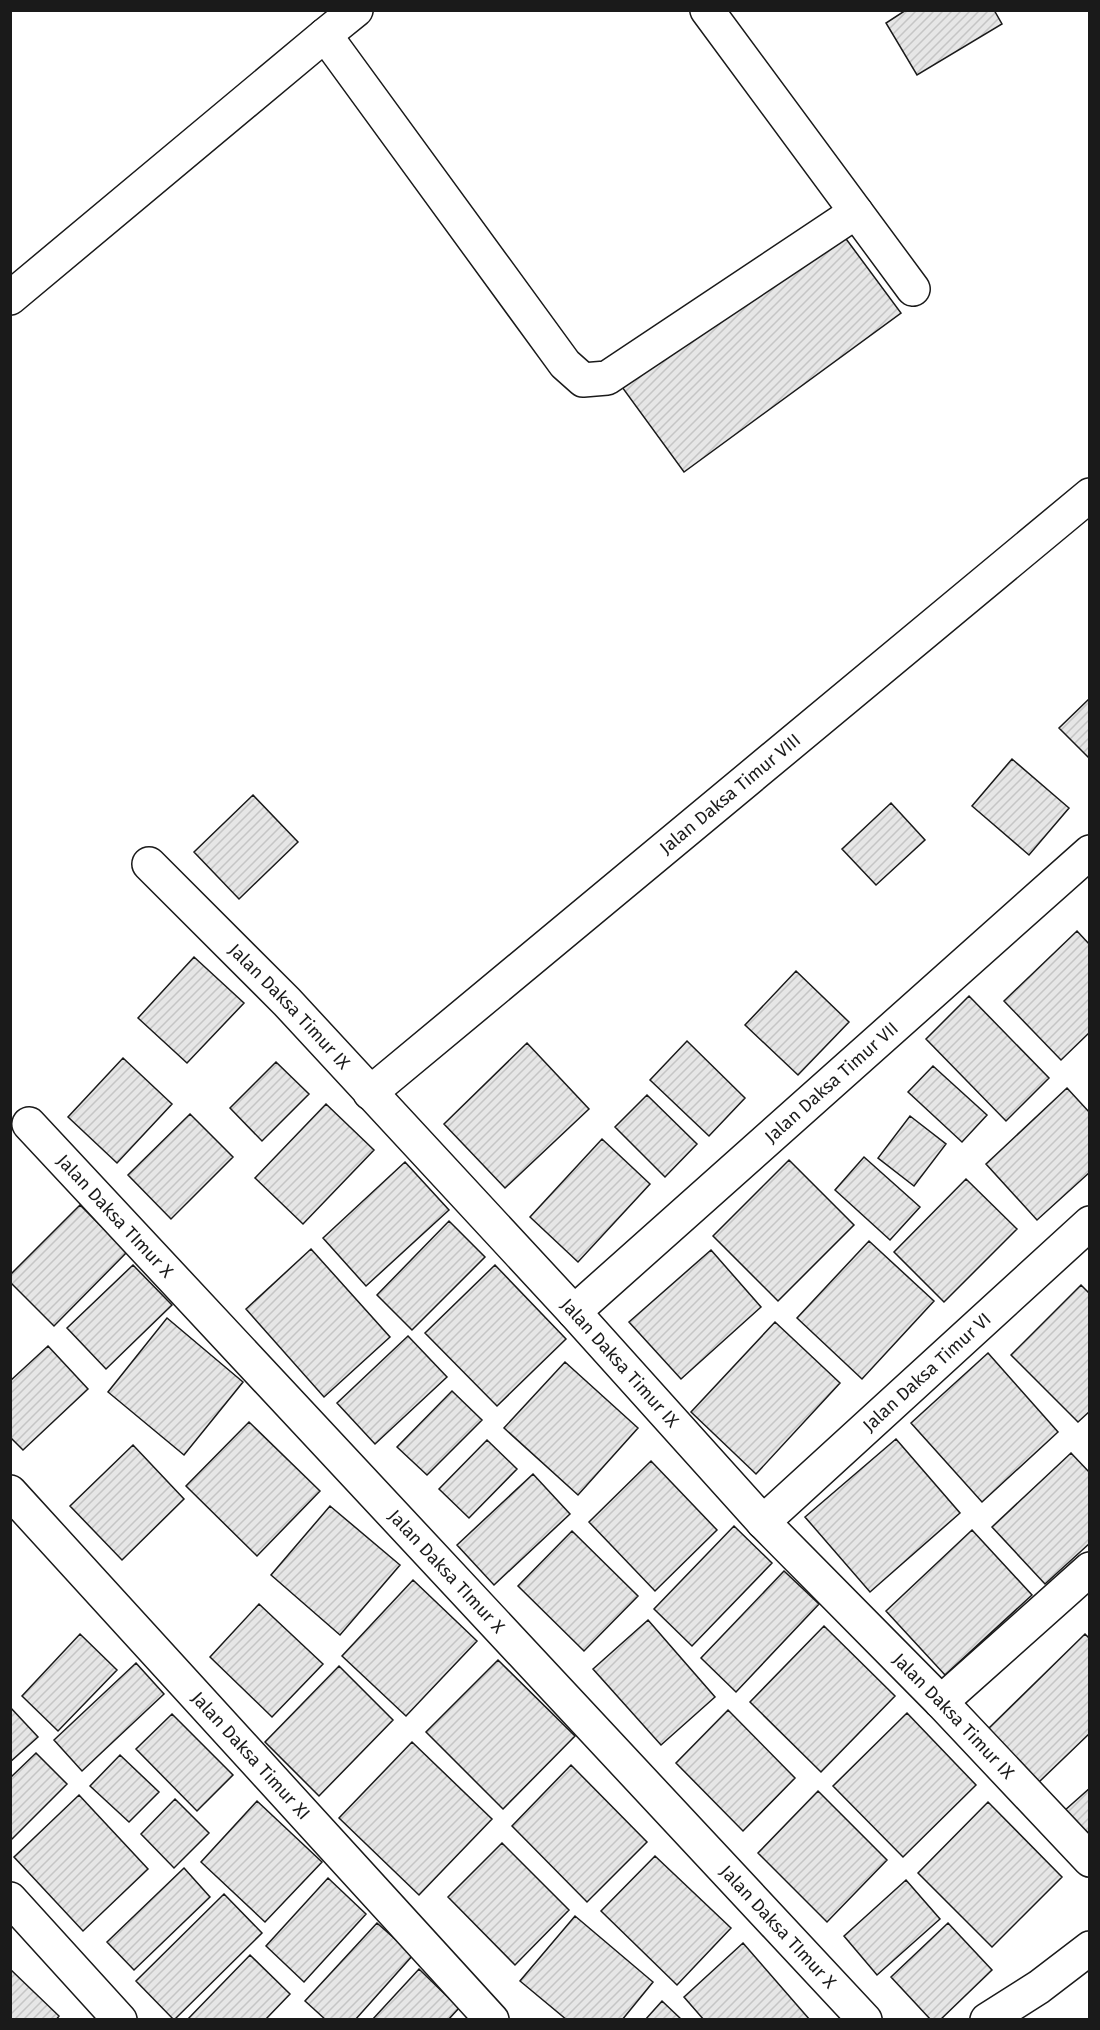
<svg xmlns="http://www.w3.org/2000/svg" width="1100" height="2030" viewBox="0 0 1100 2030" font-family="'Fira Sans',sans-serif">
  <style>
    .building { fill: url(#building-hatch); stroke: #1a1a1a; stroke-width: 1.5 }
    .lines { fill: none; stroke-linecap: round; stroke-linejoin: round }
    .street-casing { stroke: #1a1a1a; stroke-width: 36 }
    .secondary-casing { stroke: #1a1a1a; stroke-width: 36 }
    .street { stroke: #fff; stroke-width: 33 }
    .secondary { stroke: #fff; stroke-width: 33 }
    .labels { text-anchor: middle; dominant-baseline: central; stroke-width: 4.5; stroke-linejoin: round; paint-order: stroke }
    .street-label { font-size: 18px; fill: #1a1a1a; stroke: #fff }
  </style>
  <defs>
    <pattern id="building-hatch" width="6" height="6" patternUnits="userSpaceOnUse" patternTransform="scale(1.5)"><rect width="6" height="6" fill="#e6e6e6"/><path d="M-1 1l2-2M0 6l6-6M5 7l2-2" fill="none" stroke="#c5c5c5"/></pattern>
  </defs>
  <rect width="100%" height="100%" fill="#fff"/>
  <!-- building -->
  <path class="building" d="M906,10h88l8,14 -85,51 -31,-52z
    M838,228l63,85 -217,159 -62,-85z
    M1090,698v61l-31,-31z
    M1012,759l57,49 -40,47 -57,-49z
    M253,795l45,47 -59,57 -45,-47z
    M891,803l34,37 -49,45 -34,-36z
    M1077,931l13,14v87l-29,28 -57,-59z
    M194,957l50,46 -57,60 -49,-45z
    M796,971l53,51 -51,53 -53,-50z
    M969,996l80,82 -43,43 -80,-82z
    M687,1041l58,57 -36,38 -59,-56z
    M527,1043l62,66 -84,79 -61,-64z
    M123,1058l49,46 -55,59 -49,-46z
    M276,1062l33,32 -47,47 -32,-33z
    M933,1066l54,49 -25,27 -54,-50z
    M1067,1088l23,25v59l-53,48 -51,-56z
    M647,1095l50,49 -32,33 -50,-50z
    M326,1104l48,46 -71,74 -48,-46z
    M190,1114l43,43 -62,62 -43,-44z
    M910,1116l36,28 -32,42 -36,-28z
    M602,1139l48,45 -72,78 -48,-45z
    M864,1157l56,50 -30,33 -55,-50z
    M789,1160l65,65 -76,76 -65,-65z
    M405,1162l44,48 -83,76 -43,-48z
    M966,1179l51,50 -73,73 -50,-50z
    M80,1205l47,47 -73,74 -44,-44v-7z
    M449,1221l36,36 -73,73 -35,-35z
    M869,1241l65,60 -72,78 -65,-61z
    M311,1249l79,88 -66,60 -78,-88z
    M711,1250l50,57 -80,72 -52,-57z
    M133,1265l39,40 -66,64 -39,-41z
    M495,1265l71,74 -69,67 -72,-73z
    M1081,1285l9,9v117l-12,11 -67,-67z
    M167,1318l76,64 -59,73 -76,-63z
    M775,1322l65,61 -84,91 -65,-62z
    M408,1336l39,41 -72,67 -38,-41z
    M48,1346l40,43 -65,61 -13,-13v-56z
    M988,1353l70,79 -76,70 -71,-79z
    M565,1362l73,66 -60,67 -74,-67z
    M452,1391l30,29 -55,55 -30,-28z
    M249,1422l71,69 -63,65 -71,-70z
    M896,1439l64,74 -90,79 -65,-75z
    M487,1440l30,29 -48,49 -30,-29z
    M133,1445l51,54 -62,61 -52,-54z
    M1071,1453l19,20v70l-45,41 -53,-57z
    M651,1461l66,69 -62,61 -66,-69z
    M533,1474l37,40 -76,71 -37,-40z
    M330,1506l70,59 -60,70 -69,-60z
    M734,1526l38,37 -80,83 -38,-37z
    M972,1530l60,65 -87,80 -59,-64z
    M572,1531l66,65 -54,55 -66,-65z
    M784,1571l35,33 -83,88 -35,-34z
    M413,1580l64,61 -71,75 -64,-60z
    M259,1604l64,60 -51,53 -62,-60z
    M648,1620l67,77 -54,48 -68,-76z
    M824,1626l71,70 -74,76 -71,-70z
    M80,1634l37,36 -59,61 -36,-35z
    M1085,1634l5,5v94l-51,49 -51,-53z
    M498,1660l77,76 -72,73 -77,-77z
    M136,1663l28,31 -82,77 -28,-31z
    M339,1666l54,54 -74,76 -54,-54z
    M10,1707l28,30 -28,25z
    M728,1710l67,68 -52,53 -67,-68z
    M907,1713l69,72 -73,72 -70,-71z
    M172,1714l61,61 -36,36 -61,-62z
    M412,1742l80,77 -73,76 -80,-77z
    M36,1753l31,31 -57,57v-63z
    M120,1755l39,37 -30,30 -39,-36z
    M571,1765l76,77 -60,60 -75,-76z
    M1090,1788v51l-26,-28z
    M818,1791l69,69 -60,62 -69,-69z
    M79,1795l69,74 -65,62 -69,-74z
    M175,1799l34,34 -35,35 -33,-34z
    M257,1801l65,61 -57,60 -64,-60z
    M988,1802l74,75 -70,70 -74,-74z
    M502,1843l67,67 -54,55 -67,-68z
    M655,1856l76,72 -54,57 -76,-74z
    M184,1868l26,29 -76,73 -27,-28z
    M328,1878l38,36 -62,68 -38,-36z
    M906,1880l34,39 -63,56 -33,-39z
    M224,1894l38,39 -88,87 -38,-39z
    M575,1916l78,66 -31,38h-55l-47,-39z
    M377,1923l36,32 -58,65h-29l-21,-19z
    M948,1923l44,47 -52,50h-9l-40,-43z
    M743,1943l67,77h-106l-20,-23z
    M250,1955l40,39 -25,26h-78z
    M10,1969l49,47 -3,4h-46z
    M419,1969l40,39 -11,12h-76z
    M662,2001l20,19h-37z"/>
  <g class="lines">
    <!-- street casing -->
    <g class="street-casing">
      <g id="street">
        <path d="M707,10l206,279"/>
        <path d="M325,35l240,329 18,16 24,-2 249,-166"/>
        <path id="s1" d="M149,864l138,138 287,310 189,210 178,180 149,158"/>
        <path id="s2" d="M370,1093l720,-598"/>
        <path id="s3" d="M29,1124l836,896"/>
        <path id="s4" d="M574,1312l516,-460"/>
        <path id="s5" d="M10,1492l482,528"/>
        <path id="s6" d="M763,1522l327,-299"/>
        <path d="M941,1702l149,-133"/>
        <path d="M10,1899l110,121"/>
        <path d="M987,2020l52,-33 51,-39"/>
      </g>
    </g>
    <!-- secondary casing -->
    <g class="secondary-casing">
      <path id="secondary" d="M10,298l315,-263 31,-25"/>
    </g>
    <!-- street -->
    <use href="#street" class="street"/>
    <!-- secondary -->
    <use href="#secondary" class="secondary"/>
  </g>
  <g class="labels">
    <!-- street labels -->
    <g class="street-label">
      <text stroke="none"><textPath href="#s2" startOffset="468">Jalan Daksa Timur VIII</textPath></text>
      <text stroke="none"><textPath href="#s1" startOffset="200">Jalan Daksa Timur IX</textPath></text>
      <text stroke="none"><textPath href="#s4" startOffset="345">Jalan Daksa Timur VII</textPath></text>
      <text stroke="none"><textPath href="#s3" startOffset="126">Jalan Daksa TImur X</textPath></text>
      <text stroke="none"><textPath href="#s1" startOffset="686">Jalan Daksa Timur IX</textPath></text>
      <text stroke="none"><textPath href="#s6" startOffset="222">Jalan Daksa Timur VI</textPath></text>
      <text stroke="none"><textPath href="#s3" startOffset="612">Jalan Daksa TImur X</textPath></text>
      <text stroke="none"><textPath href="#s1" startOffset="1172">Jalan Daksa Timur IX</textPath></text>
      <text stroke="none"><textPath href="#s5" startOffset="357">Jalan Daksa Timur XI</textPath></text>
      <text stroke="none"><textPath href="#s3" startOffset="1098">Jalan Daksa TImur X</textPath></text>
    </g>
  </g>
  <!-- border -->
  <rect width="1100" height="2030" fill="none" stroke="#1a1a1a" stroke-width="24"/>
</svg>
